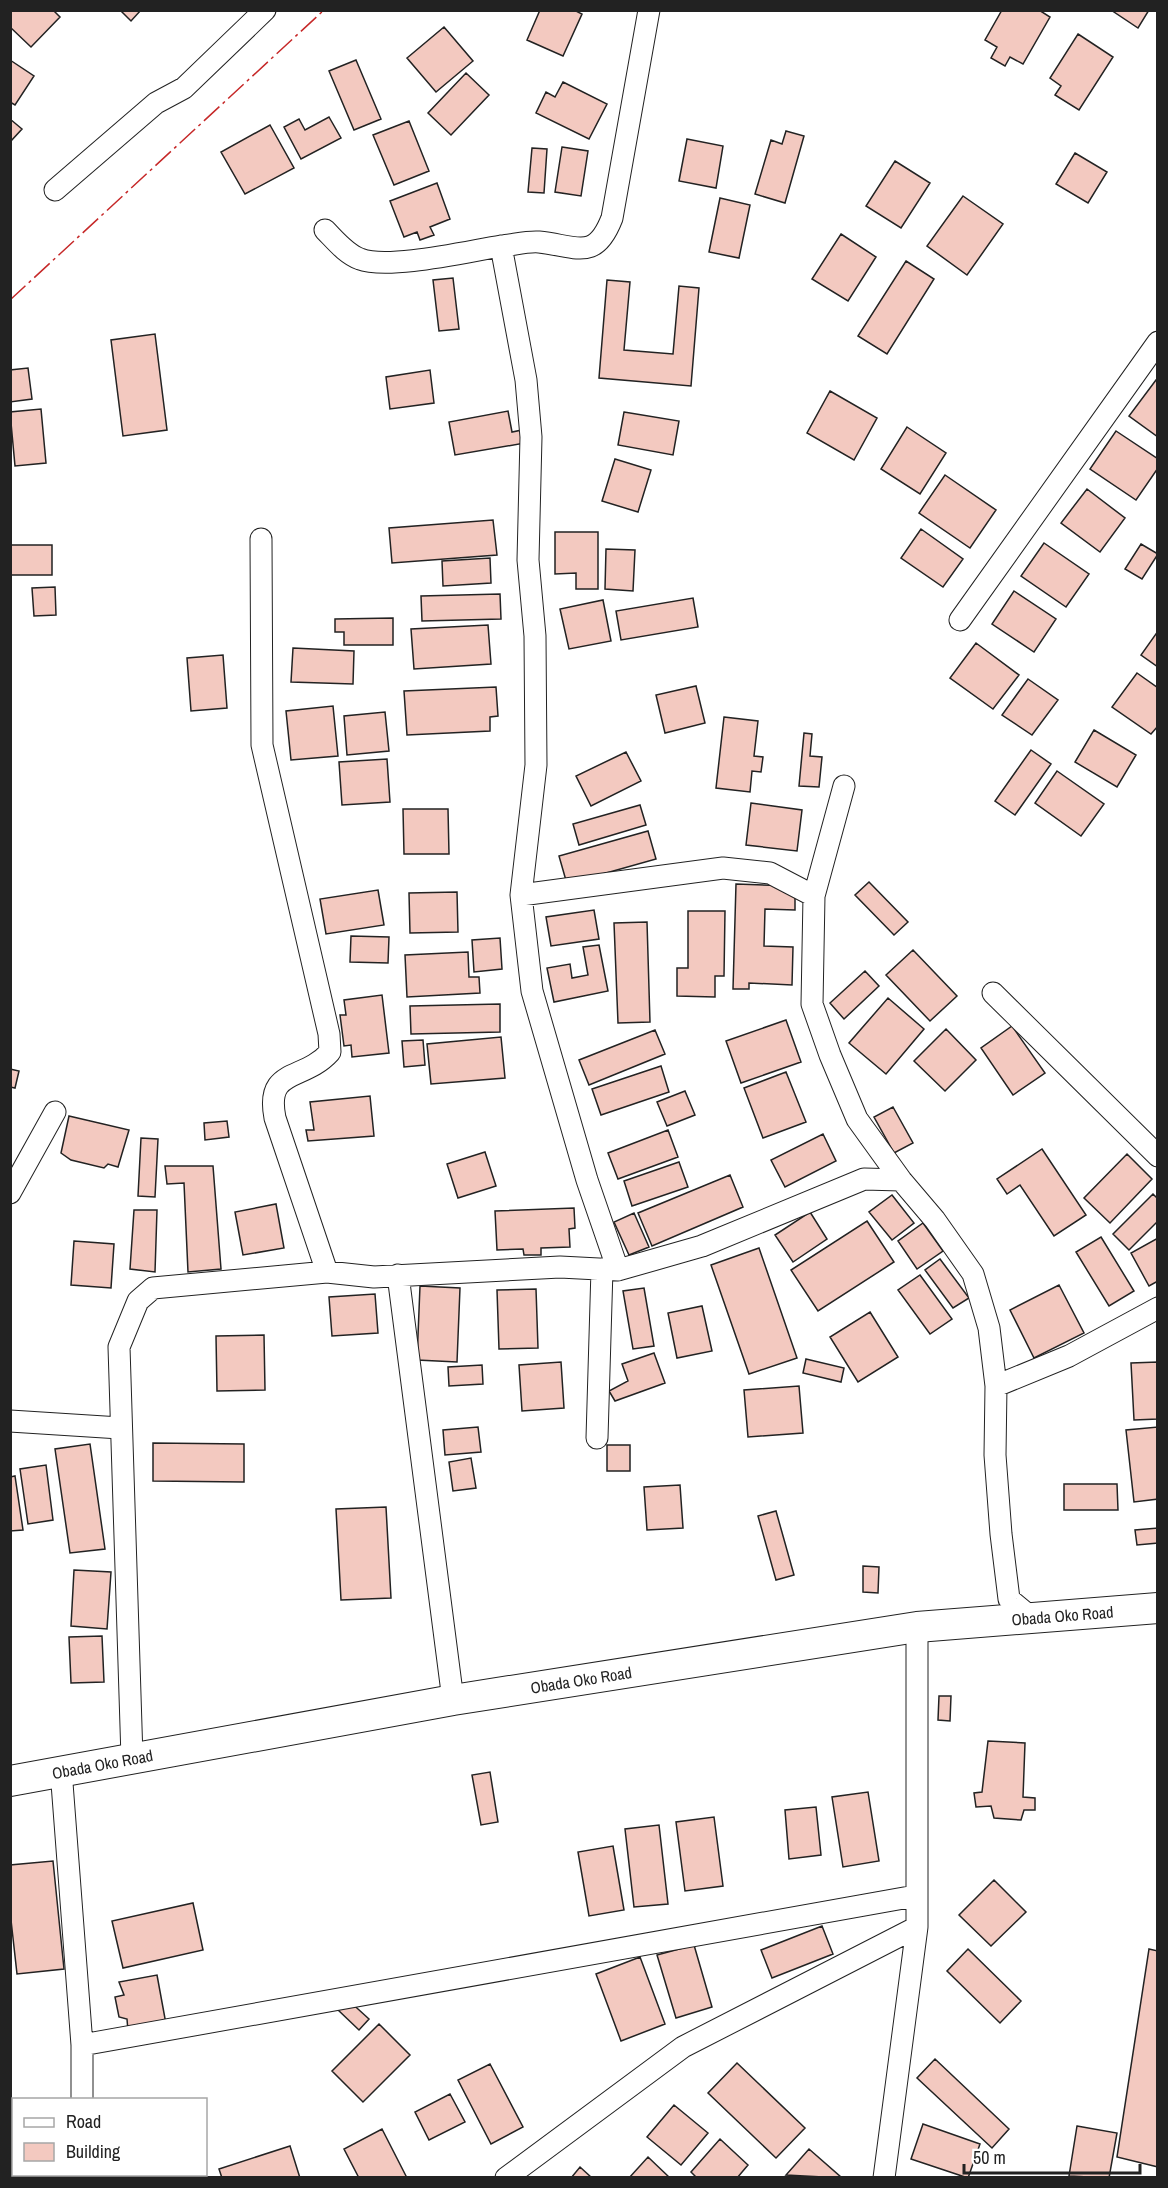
<svg xmlns="http://www.w3.org/2000/svg" width="1168" height="2188" viewBox="0 0 1168 2188" font-family="'Archivo Narrow',sans-serif">
  <style>
    .building { fill: #f3c9c0; stroke: #222; stroke-width: 1.5 }
    .lines { fill: none; stroke-linecap: round; stroke-linejoin: round }
    .street-casing { stroke: #222; stroke-width: 23 }
    .secondary-casing { stroke: #222; stroke-width: 32 }
    .street { stroke: #fff; stroke-width: 21 }
    .secondary { stroke: #fff; stroke-width: 30 }
    .power { stroke: #c62828; stroke-width: 1.5; stroke-dasharray: 21 4.5 3 4.5; stroke-linecap: butt }
    .labels { text-anchor: middle; dominant-baseline: central; stroke-width: 4.5; stroke-linejoin: round; paint-order: stroke }
    .street-label { font-size: 16px; fill: #222; stroke: #fff }
  </style>
  <rect width="100%" height="100%" fill="#fff"/>
  <!-- building -->
  <path class="building" d="M10,10h43l7,7 -29,30 -21,-20z
    M120,10h21l-10,11z
    M540,10h34l8,4 -19,42 -36,-16z
    M1002,10h37l11,7 -27,47 -13,-7 -5,9 -14,-8 6,-11 -12,-7z
    M1111,10h38l-11,18z
    M444,27l29,34 -37,31 -29,-34z
    M1078,34l35,23 -34,53 -24,-15 6,-9 -11,-8z
    M10,60l24,16 -19,29 -5,-3z
    M356,60l25,59 -27,11 -25,-59z
    M466,73l23,22 -38,40 -23,-22z
    M563,82l44,22 -18,35 -53,-26 10,-21 9,5z
    M329,117l12,21 -40,21 -17,-32 15,-8 6,11z
    M10,119l12,10 -12,13z
    M409,121l20,50 -35,14 -21,-50z
    M270,125l24,43 -49,26 -24,-42z
    M786,131l18,5 -19,67 -30,-9 16,-54 11,4z
    M687,139l36,7 -7,42 -37,-7z
    M562,147l26,4 -7,45 -26,-4z
    M532,148l15,1 -3,44 -16,-1z
    M1075,153l32,19 -19,31 -32,-19z
    M895,161l35,22 -29,45 -35,-22z
    M437,183l13,36 -20,8 4,8 -14,5 -3,-8 -13,5 -14,-36z
    M963,196l40,28 -36,51 -40,-29z
    M720,198l30,7 -11,53 -30,-6z
    M841,234l35,23 -28,44 -36,-22z
    M906,261l28,18 -47,75 -29,-18z
    M453,278l6,51 -20,2 -6,-51z
    M607,280l23,2 -6,68 49,4 6,-68 20,2 -8,98 -92,-8z
    M155,334l12,96 -44,6 -12,-96z
    M28,368l4,31 -22,3v-32z
    M430,370l4,33 -44,6 -4,-32z
    M1156,380l2,1v56l-29,-21z
    M830,391l47,27 -23,42 -47,-27z
    M41,409l5,54 -31,3 -5,-54z
    M508,411l4,21 10,-2 3,13 -70,12 -6,-33z
    M624,412l55,9 -6,34 -55,-10z
    M907,427l39,26 -26,41 -39,-25z
    M1116,431l42,28v9l-22,32 -46,-31z
    M615,459l36,11 -13,42 -36,-11z
    M945,475l51,35 -26,38 -51,-35z
    M1087,489l38,29 -25,34 -39,-29z
    M493,520l4,35 -105,8 -3,-35z
    M921,529l42,30 -20,28 -42,-29z
    M555,532h43v57h-22v-16l-21,1z
    M1044,543l45,31 -23,33 -45,-31z
    M1141,544l17,10 -16,25 -17,-10z
    M10,545h42v30h-42z
    M606,549l29,1 -2,41 -28,-2z
    M490,558l1,25 -48,3 -1,-25z
    M55,587l1,28 -22,1 -2,-28z
    M1014,591l42,28 -22,33 -42,-28z
    M500,594l1,25 -79,2 -1,-25z
    M693,598l5,29 -77,13 -5,-29z
    M603,600l8,41 -42,8 -9,-40z
    M393,618v27h-49v-13h-9v-13z
    M488,625l3,39 -77,5 -3,-40z
    M1158,631v36l-17,-12z
    M976,643l43,32 -26,34 -43,-31z
    M293,648l61,3 -1,33 -62,-2z
    M223,655l4,53 -36,3 -4,-53z
    M1137,673l21,15v38l-7,8 -39,-27z
    M1028,679l30,21 -26,35 -30,-20z
    M696,686l9,37 -40,10 -9,-38z
    M496,687l2,29 -8,1v14l-83,4 -3,-44z
    M333,706l5,50 -47,4 -5,-49z
    M385,712l4,39 -42,4 -3,-39z
    M724,717l34,4 -4,35 9,1 -2,15 -9,-1 -2,21 -34,-4z
    M1094,730l42,25 -19,32 -42,-25z
    M804,733l8,1 -2,22 12,1 -3,30 -20,-1z
    M1031,750l20,14 -36,51 -20,-14z
    M626,752l15,29 -50,25 -15,-30z
    M387,759l3,43 -48,3 -3,-43z
    M1057,771l47,33 -23,32 -46,-33z
    M751,803l51,7 -5,41 -51,-6z
    M640,805l6,20 -67,20 -6,-21z
    M403,809h45l1,45h-45z
    M648,831l8,28 -89,25 -8,-28z
    M869,882l39,40 -14,13 -39,-40z
    M736,884l59,2v24l-30,-1 -1,37 29,1 -1,38 -43,-2v6h-16z
    M378,890l6,35 -58,9 -6,-35z
    M457,892l1,40 -48,1 -1,-40z
    M594,910l5,29 -48,7 -5,-29z
    M688,911h37l-1,65h-9v21l-38,-1v-28h11z
    M647,922l3,100 -32,1 -4,-100z
    M351,936l38,1 -1,26 -38,-1z
    M500,938l2,31 -28,3 -2,-32z
    M599,945l9,46 -54,11 -7,-34 23,-4 2,14 16,-3 -5,-28z
    M913,950l44,46 -27,25 -44,-46z
    M468,952l1,25h10l1,16 -73,4 -2,-42z
    M865,971l14,15 -35,33 -14,-16z
    M382,995l7,58 -37,4 -1,-12 -7,1 -4,-31h6l-2,-15z
    M888,998l36,31 -38,45 -37,-31z
    M500,1004v28l-89,2 -1,-28z
    M786,1020l15,42 -60,21 -15,-42z
    M1012,1026l33,47 -32,22 -32,-47z
    M946,1029l30,31 -31,31 -31,-30z
    M655,1030l10,24 -76,31 -10,-25z
    M501,1037l4,41 -74,6 -4,-40z
    M423,1040l2,25 -21,2 -2,-26z
    M661,1066l8,26 -68,23 -9,-26z
    M10,1069l9,2 -4,17 -5,-1z
    M786,1072l20,50 -43,16 -19,-50z
    M685,1091l10,24 -28,11 -10,-24z
    M370,1096l4,40 -66,5 -2,-11h8l-4,-28z
    M893,1107l20,36 -19,10 -20,-36z
    M69,1116l60,14 -11,37 -10,-3 -4,4 -33,-8 -10,-7z
    M227,1121l2,16 -24,3 -1,-17z
    M668,1130l10,27 -60,22 -10,-26z
    M823,1134l13,27 -51,26 -14,-27z
    M141,1138l17,1 -3,58 -17,-1z
    M1042,1149l44,66 -32,21 -34,-51 -13,9 -10,-15z
    M485,1152l11,34 -38,12 -11,-34z
    M1127,1154l25,25 -42,44 -26,-25z
    M679,1162l9,25 -56,19 -8,-25z
    M165,1166h48l8,103 -33,3 -4,-89 -17,1z
    M730,1175l13,32 -91,39 -14,-33z
    M1153,1194l5,5v22l-29,29 -16,-16z
    M892,1195l22,28 -22,17 -23,-28z
    M276,1204l8,44 -41,7 -8,-43z
    M574,1208l1,20 -6,1 1,18 -29,1v7h-17l-1,-6 -26,1 -2,-39z
    M134,1210h23l-2,62 -25,-3z
    M810,1212l17,27 -34,23 -18,-27z
    M634,1213l15,34 -20,8 -15,-33z
    M867,1221l27,41 -76,49 -27,-41z
    M923,1223l20,28 -26,18 -19,-28z
    M1101,1237l33,54 -25,15 -33,-54z
    M1158,1238v43l-9,5 -18,-33z
    M74,1241l40,3 -3,44 -40,-3z
    M759,1248l38,110 -48,16 -38,-109z
    M940,1259l29,39 -16,10 -28,-38z
    M920,1275l32,44 -22,15 -32,-44z
    M1059,1285l25,48 -50,25 -24,-48z
    M420,1286l40,2 -3,74 -40,-2z
    M644,1288l10,58 -21,3 -10,-58z
    M536,1289l2,59 -39,1 -2,-59z
    M375,1294l3,39 -46,3 -3,-39z
    M702,1306l10,45 -35,7 -9,-45z
    M870,1312l28,45 -40,25 -28,-45z
    M264,1335l1,55 -48,1 -1,-55z
    M654,1353l11,30 -50,18 -6,-10 19,-10 -6,-17z
    M806,1359l38,9 -3,14 -38,-9z
    M561,1362l3,46 -42,3 -3,-46z
    M1158,1362v57l-24,1 -3,-57z
    M482,1365l1,19 -34,2 -1,-19z
    M799,1386l4,47 -55,4 -4,-47z
    M478,1427l3,25 -36,3 -2,-25z
    M1158,1427v72l-24,3 -8,-72z
    M153,1443l91,1v38l-91,-1z
    M90,1444l15,105 -35,4 -15,-104z
    M607,1445h23v26h-23z
    M471,1458l5,30 -23,3 -4,-29z
    M46,1465l7,55 -25,4 -8,-55z
    M15,1476l8,54 -13,1v-54z
    M1064,1484h53l1,26h-54z
    M680,1485l3,43 -36,2 -3,-43z
    M386,1507l5,91 -50,2 -5,-91z
    M776,1511l18,64 -18,5 -18,-64z
    M1158,1528v15l-21,2 -2,-15z
    M863,1566l16,1 -1,26 -15,-1z
    M74,1570l37,2 -4,57 -36,-3z
    M102,1636l2,46 -33,1 -2,-46z
    M939,1696h12l-1,25 -12,-1z
    M988,1741l37,2 -2,54 12,1v12h-11l-3,10 -27,-2 -3,-12 -15,1 -2,-14 8,-1z
    M490,1772l8,50 -17,3 -9,-50z
    M868,1792l11,69 -36,6 -11,-70z
    M816,1807l5,48 -32,4 -4,-49z
    M714,1817l9,69 -38,5 -9,-69z
    M659,1825l9,79 -34,3 -9,-78z
    M613,1846l11,64 -35,6 -11,-64z
    M53,1861l11,108 -47,5 -7,-63v-46z
    M994,1880l32,32 -35,34 -32,-31z
    M193,1903l10,47 -80,18 -11,-47z
    M822,1926l11,28 -61,24 -11,-28z
    M694,1945l18,62 -36,11 -19,-63z
    M968,1949l53,52 -21,22 -53,-52z
    M1149,1949l9,2v216l-41,-10z
    M640,1957l25,67 -44,17 -25,-67z
    M157,1975l9,49 -38,7 -1,-12 -8,-2 -4,-20 9,-2 -5,-13z
    M347,1999l22,20 -10,11 -22,-21z
    M379,2024l31,31 -47,47 -31,-31z
    M935,2059l74,70 -17,19 -75,-70z
    M737,2063l68,65 -29,30 -68,-65z
    M490,2064l33,63 -32,17 -33,-64z
    M450,2094l15,28 -36,18 -14,-28z
    M674,2105l34,28 -27,32 -34,-28z
    M923,2124l57,20 -12,34 -57,-19z
    M1077,2126l40,7 -8,45 -40,-2z
    M10,2129h4v41h-4z
    M382,2129l25,49h-48l-15,-29z
    M720,2139l28,26 -11,13h-40l-6,-6z
    M290,2146l10,32h-78l-3,-9z
    M809,2149l33,29 -56,-3z
    M648,2157l22,21h-41z
    M580,2167l12,11h-21z"/>
  <g class="lines">
    <!-- street casing -->
    <g class="street-casing">
      <path id="street" d="M55,190l101,-87 28,-15 81,-78
        M325,230c10,10 21,24 35,29 28,11 109,-8 141,-13
        M261,539l1,206 67,289 1,18c-27,30 -65,15 -55,66l52,154
        M960,620l198,-278
        M844,786l-30,110 -2,108 18,51 27,64 44,61
        M521,895l202,-27 47,5 44,23
        M993,993l165,163
        M10,1193l45,-81
        M618,1270l-31,-90 -55,-189 -11,-96 15,-130 -1,-129 -7,-76 3,-123 -5,-57 -25,-134c12,-1 26,-5 38,-4 38,4 56,20 73,-24l37,-208
        M398,1275l55,425
        M996,1386l73,-30 89,-48
        M10,1421l110,7
        M597,1438l5,-169
        M132,1758l-13,-411 19,-46 15,-13 174,-16 47,5 186,-10 58,3 84,-24 162,-67 37,1 34,40 38,54 16,54 7,58 -1,69 6,79 8,65 23,19
        M61,1770l21,275v55
        M82,2045l833,-149
        M83,2174v4
        M506,2178l177,-131 234,-120v-300
        M884,2178l33,-251"/>
    </g>
    <!-- secondary casing -->
    <g class="secondary-casing">
      <g id="secondary">
        <path id="s1" d="M10,1781l443,-81 464,-73 241,-19"/>
      </g>
    </g>
    <!-- street -->
    <use href="#street" class="street"/>
    <!-- secondary -->
    <use href="#secondary" class="secondary"/>
    <!-- power -->
    <path class="power" d="M10,300l314,-290"/>
  </g>
  <g class="labels">
    <!-- street labels -->
    <g class="street-label">
      <text stroke="none"><textPath href="#s1" startOffset="1066">Obada Oko Road</textPath></text>
      <text stroke="none"><textPath href="#s1" startOffset="580">Obada Oko Road</textPath></text>
      <text stroke="none"><textPath href="#s1" startOffset="94">Obada Oko Road</textPath></text>
    </g>
  </g>
  <!-- border -->
  <rect width="1168" height="2188" fill="none" stroke="#222222" stroke-width="24"/>
  <!-- legend -->
  <rect x="12" y="2098" width="195" height="78" fill="#ffffff" stroke="#a7a7a7" stroke-width="1.5"/>
  <rect x="24" y="2118" width="30" height="9" fill="#ffffff" stroke="#a7a7a7" stroke-width="1.5"/>
  <text x="66" y="2128" font-size="18" fill="#222222">Road</text>
  <rect x="24" y="2143" width="30" height="18" fill="#f3c9c0" stroke="#a7a7a7" stroke-width="1.5"/>
  <text x="66" y="2158" font-size="18" fill="#222222">Building</text>
  <!-- scale -->
  <path d="M964 2164v9h176v-9" fill="none" stroke="#222222" stroke-width="3"/>
  <text x="973" y="2164" font-size="18" fill="#222222" stroke="#ffffff" stroke-width="4.5" paint-order="stroke">50 m</text>
</svg>
